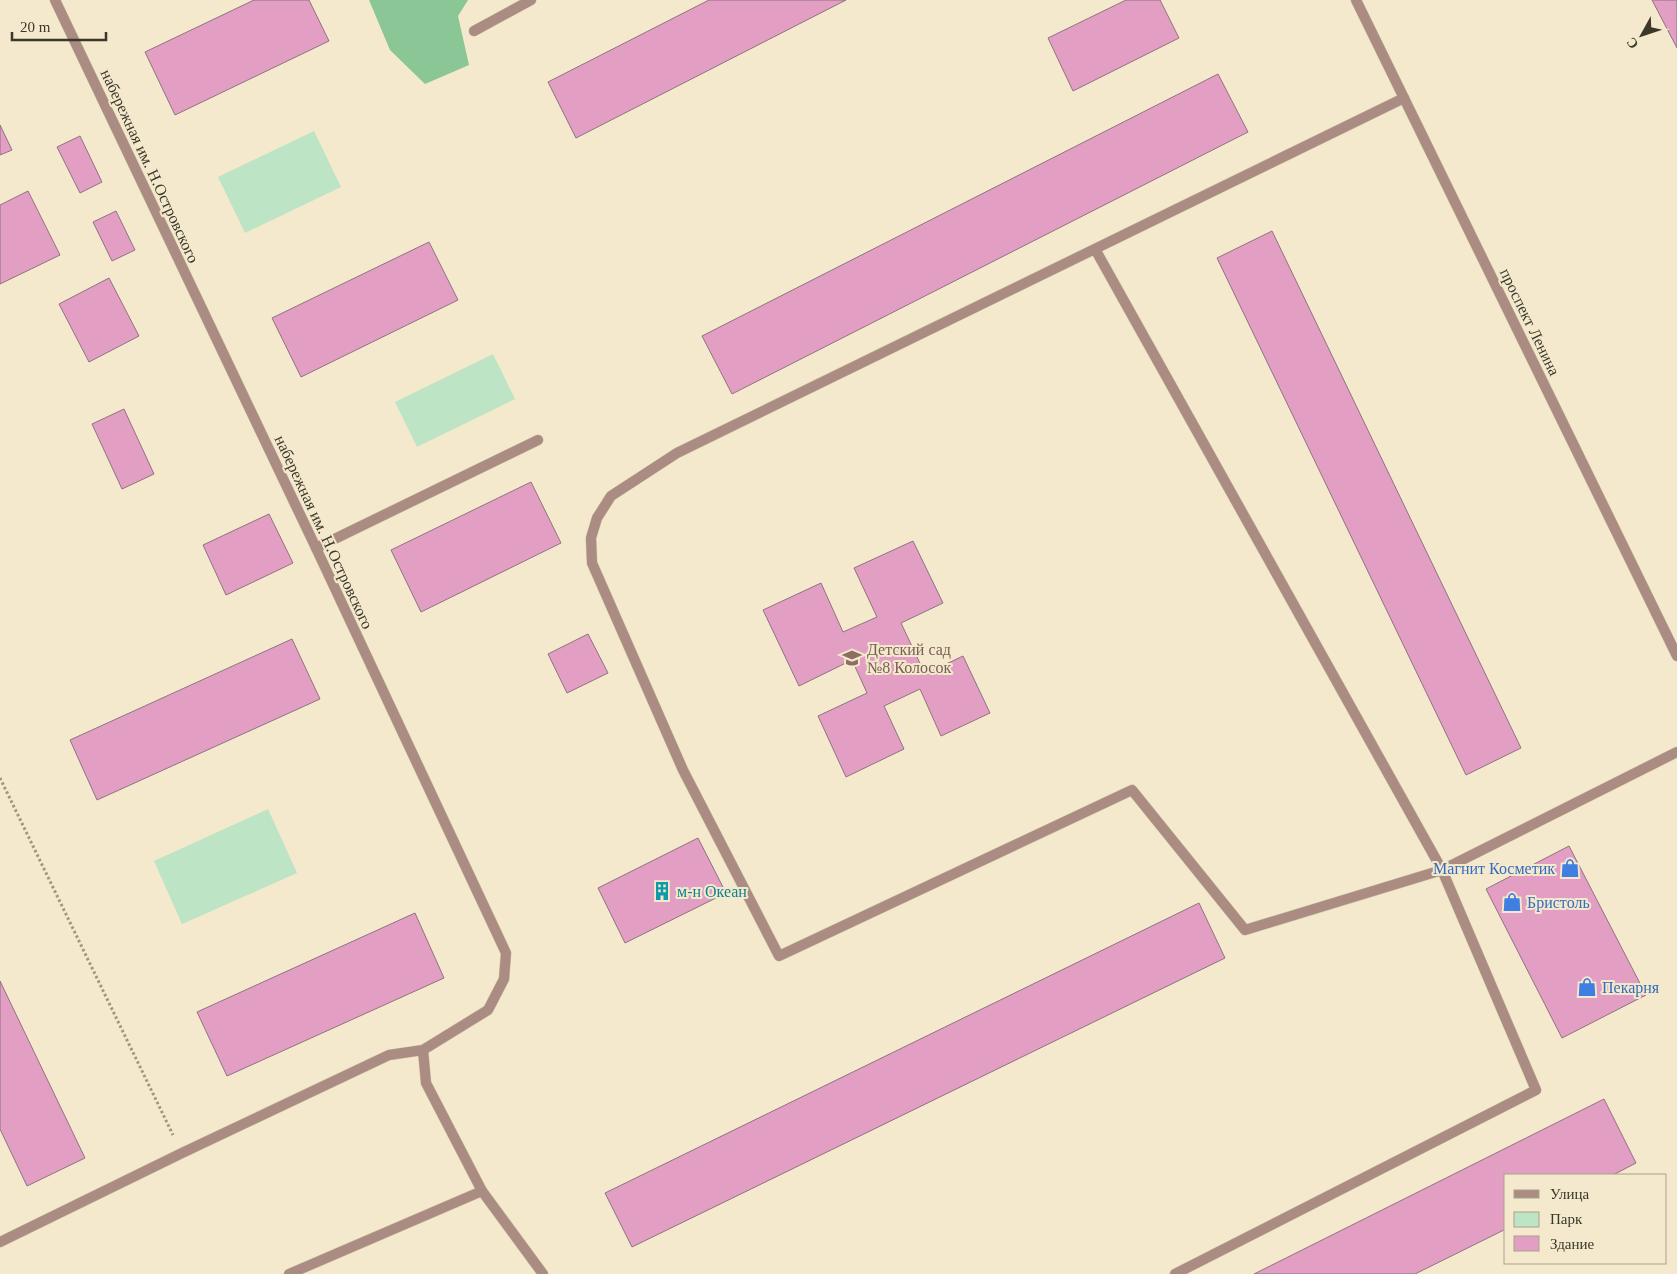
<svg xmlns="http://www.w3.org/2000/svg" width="1677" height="1274" viewBox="0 0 1677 1274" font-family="Georgia,serif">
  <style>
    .green { fill: #bde4c4 }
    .forest { fill: #8ac696 }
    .building { fill: #e29fc3; stroke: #8e7381 }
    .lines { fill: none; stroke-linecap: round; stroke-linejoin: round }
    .service-casing { stroke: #cfc5ac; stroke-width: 11 }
    .minor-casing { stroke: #cfc5ac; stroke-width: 11 }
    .tertiary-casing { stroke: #cfc5ac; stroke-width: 11 }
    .path { stroke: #9f9782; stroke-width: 3; stroke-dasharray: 2.5 2.5; stroke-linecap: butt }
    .service { stroke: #ab8c82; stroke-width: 10 }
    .minor { stroke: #ab8c82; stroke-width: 10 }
    .tertiary { stroke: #ab8c82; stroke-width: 10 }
    .labels { text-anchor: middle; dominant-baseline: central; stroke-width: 4; stroke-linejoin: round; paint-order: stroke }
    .street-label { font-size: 16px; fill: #3b372b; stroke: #f4e9cc }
    .education-label { font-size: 16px; fill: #785e54; stroke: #f4e9cc; text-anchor: start }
    .shop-label { font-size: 16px; fill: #366cbe; stroke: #f4e9cc; text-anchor: start }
    .culture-label { font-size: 16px; fill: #0d838f; stroke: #f4e9cc; text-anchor: start }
  </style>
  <rect width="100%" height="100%" fill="#f4e9cc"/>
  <!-- green -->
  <path class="green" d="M314,131l27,56 -96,46 -27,-56z
    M493,354l22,45 -98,48 -22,-45z
    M268,809l29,64 -115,51 -28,-63z"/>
  <!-- forest -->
  <path class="forest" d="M369,0h99l-10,16 11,49 -44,19 -35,-34z"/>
  <!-- building -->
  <path class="building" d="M254,0h55l20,41 -154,74 -30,-63z
    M709,0h137l-270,138 -28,-56z
    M1126,0h34l19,38 -106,53 -25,-53z
    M1652,0h25v48z
    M1218,74l30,58 -516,262 -30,-58z
    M0,125l12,25 -12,5z
    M80,136l22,46 -22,11 -23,-46z
    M28,191l32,64 -60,29v-79z
    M116,211l19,39 -23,11 -19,-39z
    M1272,231l249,517 -55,27 -249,-517z
    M429,242l29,58 -157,77 -29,-59z
    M109,278l30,58 -50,26 -30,-58z
    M124,409l30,65 -32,15 -30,-65z
    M531,482l30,61 -140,69 -30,-62z
    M269,514l24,49 -67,32 -23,-50z
    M913,541l30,62 -42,20 24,51 38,-18 27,57 -49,23 -21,-47 -36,17 20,43 -58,28 -28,-61 49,-23 -15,-33 -53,26 -36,-76 58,-27 22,49 34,-15 -23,-49z
    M588,634l20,39 -41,20 -19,-39z
    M292,639l28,60 -223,101 -27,-60z
    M698,838l28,55 -101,50 -27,-55z
    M1569,846l77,149 -84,43 -76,-149z
    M1199,903l26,55 -593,289 -27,-54z
    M415,913l29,65 -217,98 -30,-64z
    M0,981l85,177 -58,28 -27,-57z
    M1604,1099l32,64 -23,12h-107v54l-91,45h-161z"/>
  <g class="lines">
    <!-- service casing -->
    <g class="service-casing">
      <path id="service" d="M474,31l57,-31
        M1095,249l347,621 -197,60 -113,-140 -353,166 -96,-186 -91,-207 -1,-25 6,-20 14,-22 66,-43 727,-355
        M316,548l222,-108
        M289,1274l193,-83
        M1175,1274l361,-184 -94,-220 235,-118"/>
    </g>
    <!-- minor casing -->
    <g class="minor-casing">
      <path id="minor" d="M423,1050l3,33 56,108 61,83
        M0,1242l182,-89 207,-98 34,-5 65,-40 16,-31 2,-26 -190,-405 -261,-548"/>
    </g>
    <!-- tertiary casing -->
    <g class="tertiary-casing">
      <path id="tertiary" d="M1356,0l321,656"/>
    </g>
    <!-- path -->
    <path class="path" d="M0,778l173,357"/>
    <!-- service -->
    <use href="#service" class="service"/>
    <!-- minor -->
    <use href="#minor" class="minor"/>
    <!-- tertiary -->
    <use href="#tertiary" class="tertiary"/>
  </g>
  <!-- icons -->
  <defs>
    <g id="school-bare" transform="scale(1.5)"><path d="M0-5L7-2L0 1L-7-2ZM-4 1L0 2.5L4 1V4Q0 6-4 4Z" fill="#8d6e63" stroke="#f4e9cc" stroke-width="2.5" paint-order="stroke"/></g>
    <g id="shop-bare" transform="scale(1.5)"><path d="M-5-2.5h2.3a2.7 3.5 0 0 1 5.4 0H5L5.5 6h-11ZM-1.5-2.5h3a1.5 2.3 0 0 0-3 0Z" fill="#3f7fe0" stroke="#f4e9cc" stroke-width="2.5" paint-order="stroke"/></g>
    <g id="building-bare" transform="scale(1.5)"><path d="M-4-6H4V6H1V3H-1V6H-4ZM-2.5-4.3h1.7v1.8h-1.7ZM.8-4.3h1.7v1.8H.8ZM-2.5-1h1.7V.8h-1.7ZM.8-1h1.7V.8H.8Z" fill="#0f9aa8" stroke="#f4e9cc" stroke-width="2.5" paint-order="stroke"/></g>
  </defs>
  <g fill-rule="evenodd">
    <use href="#school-bare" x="852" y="658"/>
    <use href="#shop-bare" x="1570" y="868"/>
    <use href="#building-bare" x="662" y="891"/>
    <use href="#shop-bare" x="1512" y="902"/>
    <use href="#shop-bare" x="1587" y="987"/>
  </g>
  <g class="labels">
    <!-- street labels -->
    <g class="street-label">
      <text transform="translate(150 166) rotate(65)">набережная им. Н.Островского</text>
      <text transform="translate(1530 322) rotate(64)">проспект Ленина</text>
      <text transform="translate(324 532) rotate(65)">набережная им. Н.Островского</text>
    </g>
    <!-- education labels -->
    <g class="education-label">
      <text x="867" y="649">Детский сад<tspan x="867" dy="18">№8 Колосок</tspan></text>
    </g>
    <!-- shop labels -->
    <g class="shop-label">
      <text x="1555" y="868" text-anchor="end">Магнит Косметик</text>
      <text x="1527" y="902">Бристоль</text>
      <text x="1602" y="987">Пекарня</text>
    </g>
    <!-- culture labels -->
    <g class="culture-label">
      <text x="677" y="891">м-н Океан</text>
    </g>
  </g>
  <!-- legend -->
  <rect x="1504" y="1174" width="162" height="90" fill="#f4e9cc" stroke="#aaa28c"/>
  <rect x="1514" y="1190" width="25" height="8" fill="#ab8c82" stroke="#aaa28c"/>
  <text x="1550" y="1199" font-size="15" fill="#3b372b">Улица</text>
  <rect x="1514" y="1212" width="25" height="15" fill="#bde4c4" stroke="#aaa28c"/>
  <text x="1550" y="1224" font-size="15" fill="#3b372b">Парк</text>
  <rect x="1514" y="1236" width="25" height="15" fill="#e29fc3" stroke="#aaa28c"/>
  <text x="1550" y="1249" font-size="15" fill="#3b372b">Здание</text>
  <!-- north arrow -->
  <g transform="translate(1642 35) rotate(230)" stroke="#f4e9cc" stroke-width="4" paint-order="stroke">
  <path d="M0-4L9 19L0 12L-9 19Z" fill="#3b372b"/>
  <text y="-8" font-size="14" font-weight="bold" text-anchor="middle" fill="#3b372b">С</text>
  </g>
  <!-- scale -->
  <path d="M12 32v8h94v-8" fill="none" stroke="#3b372b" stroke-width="2.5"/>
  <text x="20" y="32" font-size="15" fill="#3b372b" stroke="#f4e9cc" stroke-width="4" paint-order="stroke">20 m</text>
</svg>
